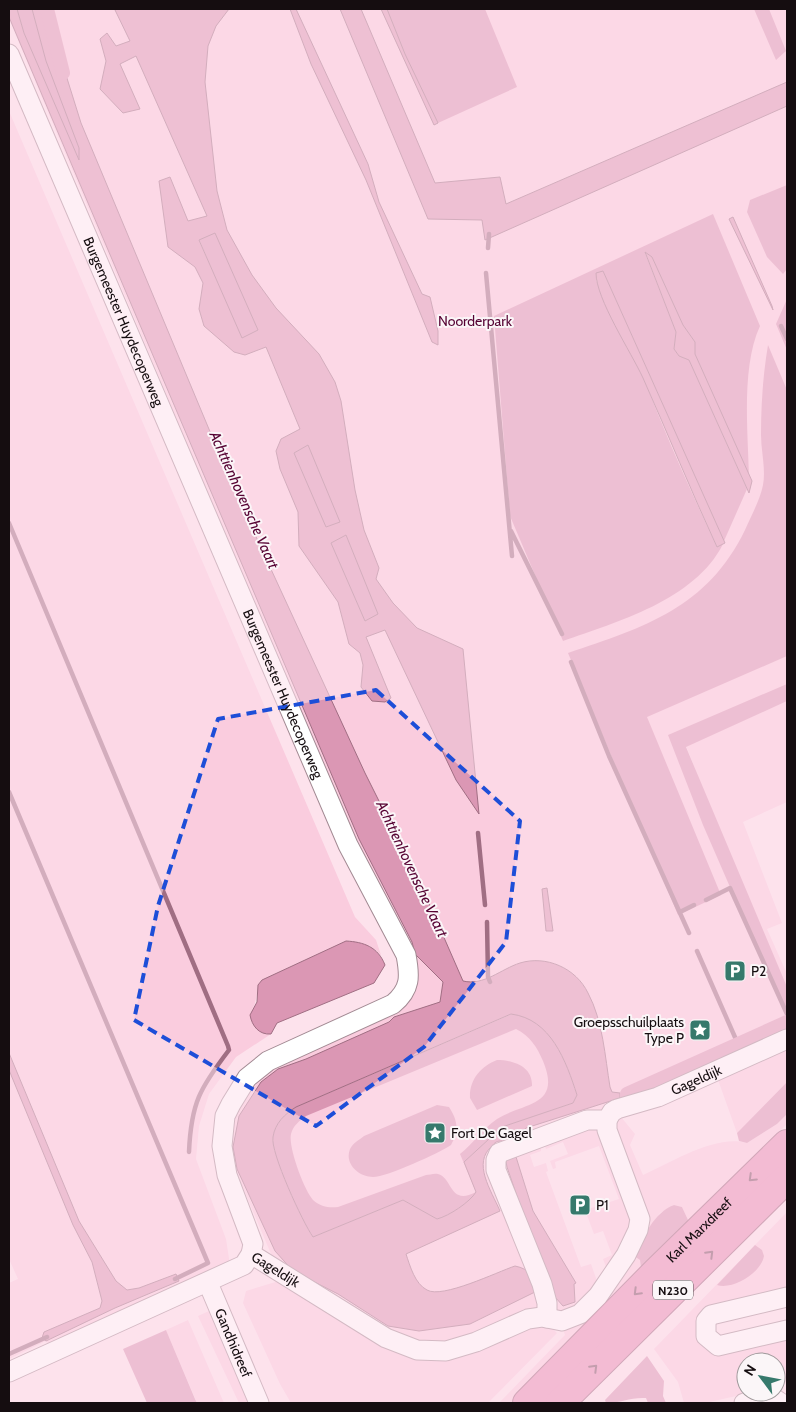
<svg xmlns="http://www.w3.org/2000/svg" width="796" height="1412" viewBox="0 0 796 1412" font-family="Cabin,sans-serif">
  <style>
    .green { fill: #faccde; fill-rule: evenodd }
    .forest { fill: #da96b3; fill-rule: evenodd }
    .water { fill: #db97b4; stroke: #a06e83; fill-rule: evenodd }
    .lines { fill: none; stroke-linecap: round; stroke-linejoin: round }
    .stream { stroke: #a06e83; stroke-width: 4.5 }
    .canal { stroke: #db97b4; stroke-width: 14 }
    .minor-casing { stroke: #a28a93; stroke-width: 21 }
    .highway-casing { stroke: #9d607a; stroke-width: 30 }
    .minor { stroke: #fff; stroke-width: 19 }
    .highway { stroke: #e68cb3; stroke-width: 28 }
    .oneway { stroke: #7e4c62 }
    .marked { fill: none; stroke: #1d4ed8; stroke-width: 4; stroke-dasharray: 10 6; stroke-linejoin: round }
    .labels { text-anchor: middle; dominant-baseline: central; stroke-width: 4; stroke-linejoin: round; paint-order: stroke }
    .shield { fill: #fbf6f8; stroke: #5a5356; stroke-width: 1 }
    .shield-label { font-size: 12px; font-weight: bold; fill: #150d10 }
    .park-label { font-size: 14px; fill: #550233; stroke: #fbf6f8 }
    .street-label { font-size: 14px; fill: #150d10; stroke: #fbf6f8 }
    .poi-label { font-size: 14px; fill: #150d10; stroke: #fbf6f8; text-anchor: start }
    .water-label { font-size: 15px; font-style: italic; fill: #570434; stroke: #fbf6f8 }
  </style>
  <rect width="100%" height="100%" fill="#fde2ec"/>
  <!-- green -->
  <path class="green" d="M9,9h778v686l-105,47 16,34 -12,-30 101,-45v101l-44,20 39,101 -15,6 20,45v65l-166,78 14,17 -5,11 13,30c29,-13 73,-41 104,-32l30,-19 10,-10v10l-98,98 -7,-15 -8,-2 -14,8 -15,22 -48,-109 29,68 7,35 -27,38 -3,-8 9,-4 -9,-24 -9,3 -9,-24 34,-11 -20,-53 -44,16 1,6 -3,1 -3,-8 18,-7 -5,-12 -17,7 -1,-3 -4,2v3l-11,4 4,12 12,-4 2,8 -2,1 35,95 10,-3 6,17 37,-25 6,4 1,8 -130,135h-12l61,-63 5,-5 -2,-6 4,-3 -13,4 3,3 -69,70h-197l-11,-19 -37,-81 3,-12 36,-11 -47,-111 -5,-22 5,-32 30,-44 147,-77 -58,-152 -345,-823zM516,1157l17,54 43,72 -2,1v18l-11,4 -7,-7 -53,-137z
    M9,111l346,806 21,23 5,15 -10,-8 -25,-6 -84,39c-6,8 -4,20 -10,30l12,24h7l-35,23 -27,37 -10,32 -3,33 30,80 4,26 -179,81 -5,-5 -37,18v-76l9,-4 -9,-20v-189l64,155 19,37 10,39 -2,7 -56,24 71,-24 64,-27 -4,-7 -36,14 -12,2 -11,-9 -37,-60 -70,-168z
    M787,1046v36l-50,51 -20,-56z
    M787,1212v79l-86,32 3,18 83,-4v46l-11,3v-24h-30v30h8l-49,11h-21l-6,-21 -24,-33z
    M209,1311l41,92h-11l-41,-87z
    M188,1320l36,83h-27l-31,-73z"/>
  <!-- forest -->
  <path class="forest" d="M17,9h15l7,26 40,113v13l-55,-128z
    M387,9h98l32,78 -79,36 -33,-69z
    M754,9h15l17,42 -10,9z
    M787,185v84l-4,5 -16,-17 -20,-45 3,-12z
    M713,214l47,112c-19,41 -12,106 -11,151l-54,-123v-12l-12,-17 -31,-68 -7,-4 31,79 -2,17 5,7 10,4 58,129 -23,52 -121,-270 -7,9c14,34 34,65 48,99 22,57 47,113 73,168l6,-3c-28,56 -106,78 -160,97l-53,-125 -16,-200z
    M215,232l43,98 -17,9 -42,-100z
    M787,299v51l-11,-26z
    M768,345l19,45v266l-140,61 74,178 -43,20 -110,-262c77,-26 139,-45 177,-123 6,-14 15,-30 18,-45 3,-16 -2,-34 -2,-50 0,-31 2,-60 7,-90z
    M308,445l33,77 -16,5 -31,-74z
    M346,535l33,79 -14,7 -34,-78z
    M787,684v17l-101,46 101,240v31l-84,-193 -35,-90z
    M512,1014c39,5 54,47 65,81l-4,8 -71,24 -38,35 13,30c-7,10 -28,24 -40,27l-34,-19 -90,37c-10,-14 -43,-85 -40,-100 2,-14 12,-23 23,-30zM516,1029c14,7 21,18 27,32 19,46 -19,41 -46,58 -15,10 -23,24 -37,35l16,38c-27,14 -23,-14 -38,-18 -4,-1 -9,1 -12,1l-88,32c-9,1 -17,0 -25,-7 -9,-10 -25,-53 -22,-66 2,-8 8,-13 15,-18z
    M497,1060c17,0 36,7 35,26l-55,24 -7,-12c-1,-18 11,-32 27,-38z
    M787,1082v32l-10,10 -30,19 -8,-2 -2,-8z
    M437,1105l12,2c9,14 10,23 2,38 -12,8 -64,32 -78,32 -14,0 -29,-13 -23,-28 3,-6 9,-9 14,-13z
    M674,1205l8,2 7,15 -48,46 -1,-8 -6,-4c9,-18 20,-44 40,-51z
    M755,1245l7,5 2,6c-3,17 -31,34 -47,29z
    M166,1330l29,69 2,4h-50l-24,-54z
    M647,1356l17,25 -1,15 3,7h-18l-2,-5c-15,-1 -25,5 -40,5l-1,-3z"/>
  <!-- water -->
  <path class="water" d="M9,9h8l7,24 55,127v-12l-33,-87 -14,-52h23l-7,3 2,12 31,99 153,366 131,284 56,112 42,96c21,5 38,-12 57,-18 26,-8 56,5 68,30 15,28 17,64 22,94l2,5 8,1v5l-94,30 -15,13 22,70 43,72 -2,1 1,18 -12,4 -8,-9 -32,-83 -16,-47 -5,-26c-5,0 -7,1 -10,5 -20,17 -1,44 8,65l-94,43c4,12 9,30 21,36 15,9 70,-18 88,-24 15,3 19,11 22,25l-67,33 -51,7 -31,-5 -50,-32 -45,-23 -18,-20 -38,-82 -4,-22 6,-31 22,-34 17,-13 28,-10 83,-37 5,-5 46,-15 3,-20 -28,-28 -3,-12 -53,-103 -311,-730 -39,-92zM511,1014c40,5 55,47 66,81l-4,8 -71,24 -38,35 12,30c-6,10 -27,24 -39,27l-34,-19 -90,37c-10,-14 -43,-85 -40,-100 2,-14 12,-23 23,-30z
    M118,9h111l-13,17 -8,20 -3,36 12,109 10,39 25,45 24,33 43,46 16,28 6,19 14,89 9,40 15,38 -3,11 17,24 24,25 46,21 16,165 -23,-34 -71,-150 -19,7 25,61 -6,4 -13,-1 -11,-14 2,-22 -3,-12 -11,-9 -11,-42 -39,-56 -1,-34 -18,-43 -4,-18 5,-12 19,-10 -34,-82 -21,8 -11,-3 -30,-26 -5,-17 4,-26 -8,-16 -27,-20 -9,-66 11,-4 18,44 19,-5 -71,-160 -16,8 20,45 -17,4 -23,-24 6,-28 -6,-22 7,-6 9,13 14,-5 -15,-31zM215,233l43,97 -16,8 -43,-98zM308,445l32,77 -14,5 -32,-74zM346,535l32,79 -13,7 -34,-78z
    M290,9h6l72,155 11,38 43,92 8,3 8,34v14l-6,-3 -66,-162 -55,-116z
    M340,9h21l74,174 65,-6 6,27 281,-122v24l-302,134 -3,-20 -54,-1z
    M381,9h6l18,45 33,69 -4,2z
    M733,217l39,89 1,4 -44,-91z
    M645,252l7,5 31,68 12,17v12l57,127 -3,12 -60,-133 -10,-4 -5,-7 2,-17z
    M603,271l122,272 -8,4c-26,-56 -49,-113 -74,-169 -12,-26 -47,-79 -47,-105z
    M547,888l6,43h-7l-4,-42z
    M346,941c18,1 32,6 39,24l-11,18 -97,40 -6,11c-12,1 -19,-8 -21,-19l7,-13 1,-17 4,-5z
    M9,1053l70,168 37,60 11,9 12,-2 37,-14 3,7 -64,27 -69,33 -4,-3 2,-6 56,-24 2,-7 -10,-39 -19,-37 -64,-155z"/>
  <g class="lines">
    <!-- stream -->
    <path class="stream" d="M488,248l1,-14
      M486,273l26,283
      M781,326l6,13
      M9,523l219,523 1,4c-29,38 -38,53 -40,102
      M511,531l51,103
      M571,662l38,94 80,177
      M9,792l199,471 -33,16
      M478,833l7,72
      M706,900l24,-12 57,126
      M680,912l14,-7
      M487,922l1,55 2,5
      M697,951l41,93
      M9,1354l38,-17"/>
    <!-- canal -->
    <path class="canal" d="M47,9l16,64
      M627,1094l160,-72"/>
    <!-- minor casing -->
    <g class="minor-casing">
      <g id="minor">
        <path id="s1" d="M9,54l339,791 58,110c4,21 5,34 -13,49l-125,57 -21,17 -16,26 -6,12 -3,30 5,29 26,69 -2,10 -7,11 -235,107"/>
        <path id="s2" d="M251,1254l135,84 31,12 29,1 30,-9 52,-23 14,-2 20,4 18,-7 18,-18 28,-41 12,-25 2,-11 -33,-89v-10"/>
        <path id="s3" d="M208,1283l51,120"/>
        <path d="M787,1297l-76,18 -5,6v15l12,10 69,-16"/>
        <path id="s4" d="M547,1318v-15l-5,-19 -46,-114v-10l3,-7 88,-33h20l5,-8 5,-3 41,-12 129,-58"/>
        <path d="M744,1403l28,-6 9,6"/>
      </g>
    </g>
    <!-- highway casing -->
    <g class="highway-casing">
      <g id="highway">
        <path id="s5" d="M527,1403l129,-131 131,-128"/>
        <path d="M560,1403l227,-225"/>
      </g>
    </g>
    <!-- minor -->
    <use href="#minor" class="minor"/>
    <!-- highway -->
    <use href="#highway" class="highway"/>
  </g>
  <!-- one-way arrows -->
  <defs><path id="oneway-chevron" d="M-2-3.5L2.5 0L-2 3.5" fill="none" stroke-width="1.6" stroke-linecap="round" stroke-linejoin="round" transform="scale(1.25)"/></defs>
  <g class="oneway">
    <use href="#oneway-chevron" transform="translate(752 1178) rotate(136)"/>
    <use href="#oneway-chevron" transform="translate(710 1254) rotate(-45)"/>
    <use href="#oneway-chevron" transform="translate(637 1292) rotate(135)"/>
    <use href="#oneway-chevron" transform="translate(594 1368) rotate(-45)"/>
  </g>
  <!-- marked area -->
  <path d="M0 0H796V1412H0ZM376,690l144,131 -14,121 -82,105 -108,79 -182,-106 24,-114 60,-187z" fill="#fde2ec" fill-opacity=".55" fill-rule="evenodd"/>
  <path class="marked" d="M376,690l144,131 -14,121 -82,105 -108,79 -182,-106 24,-114 60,-187z"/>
  <!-- icons -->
  <defs>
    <g id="parking-square" transform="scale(1.125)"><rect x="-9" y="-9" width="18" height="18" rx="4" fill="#36796c" stroke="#fbf6f8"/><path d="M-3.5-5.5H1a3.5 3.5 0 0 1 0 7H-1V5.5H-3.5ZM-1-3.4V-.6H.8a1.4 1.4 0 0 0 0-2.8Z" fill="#fff"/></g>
    <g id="sight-square" transform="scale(1.125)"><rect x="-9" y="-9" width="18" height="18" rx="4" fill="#36796c" stroke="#fbf6f8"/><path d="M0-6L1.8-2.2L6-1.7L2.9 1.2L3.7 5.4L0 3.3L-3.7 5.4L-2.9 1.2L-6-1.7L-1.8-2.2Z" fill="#fff"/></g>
  </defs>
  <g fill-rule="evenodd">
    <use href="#parking-square" x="735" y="971"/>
    <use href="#sight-square" x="700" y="1030"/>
    <use href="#sight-square" x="435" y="1133"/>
    <use href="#parking-square" x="580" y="1205"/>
  </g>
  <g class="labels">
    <!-- shield labels -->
    <rect class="shield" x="653" y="1280.5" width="40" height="19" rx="4"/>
    <g class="shield-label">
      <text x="673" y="1290">N230</text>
    </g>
    <!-- park labels -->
    <g class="park-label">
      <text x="475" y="321">Noorderpark</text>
    </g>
    <!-- street labels -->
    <g class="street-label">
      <text stroke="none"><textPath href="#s1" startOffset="291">Burgemeester Huydecoperweg</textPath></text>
      <text stroke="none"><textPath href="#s1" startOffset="696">Burgemeester Huydecoperweg</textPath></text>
      <text stroke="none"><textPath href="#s4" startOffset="389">Gageldijk</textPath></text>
      <text stroke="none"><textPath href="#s5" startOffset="244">Karl Marxdreef</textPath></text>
      <text stroke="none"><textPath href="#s2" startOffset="29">Gageldijk</textPath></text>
      <text stroke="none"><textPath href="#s3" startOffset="65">Gandhidreef</textPath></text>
    </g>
    <!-- poi labels -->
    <g class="poi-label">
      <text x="751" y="971">P2</text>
      <text x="684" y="1022" text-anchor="end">Groepsschuilplaats<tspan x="684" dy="16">Type P</tspan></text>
      <text x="451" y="1133">Fort De Gagel</text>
      <text x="596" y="1205">P1</text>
    </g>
    <!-- water labels -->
    <g class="water-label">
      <text transform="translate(244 500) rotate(66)">Achttienhovensche Vaart</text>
      <text transform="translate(412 869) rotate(65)">Achttienhovensche Vaart</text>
    </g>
  </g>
  <!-- border -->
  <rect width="796" height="1412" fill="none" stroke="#150d10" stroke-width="20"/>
  <!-- north arrow -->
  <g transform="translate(761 1377) rotate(302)"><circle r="24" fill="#fbf6f8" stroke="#9f999b"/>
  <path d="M0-4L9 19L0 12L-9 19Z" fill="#36796c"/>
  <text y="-8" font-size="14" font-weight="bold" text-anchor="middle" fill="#150d10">N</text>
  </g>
</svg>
